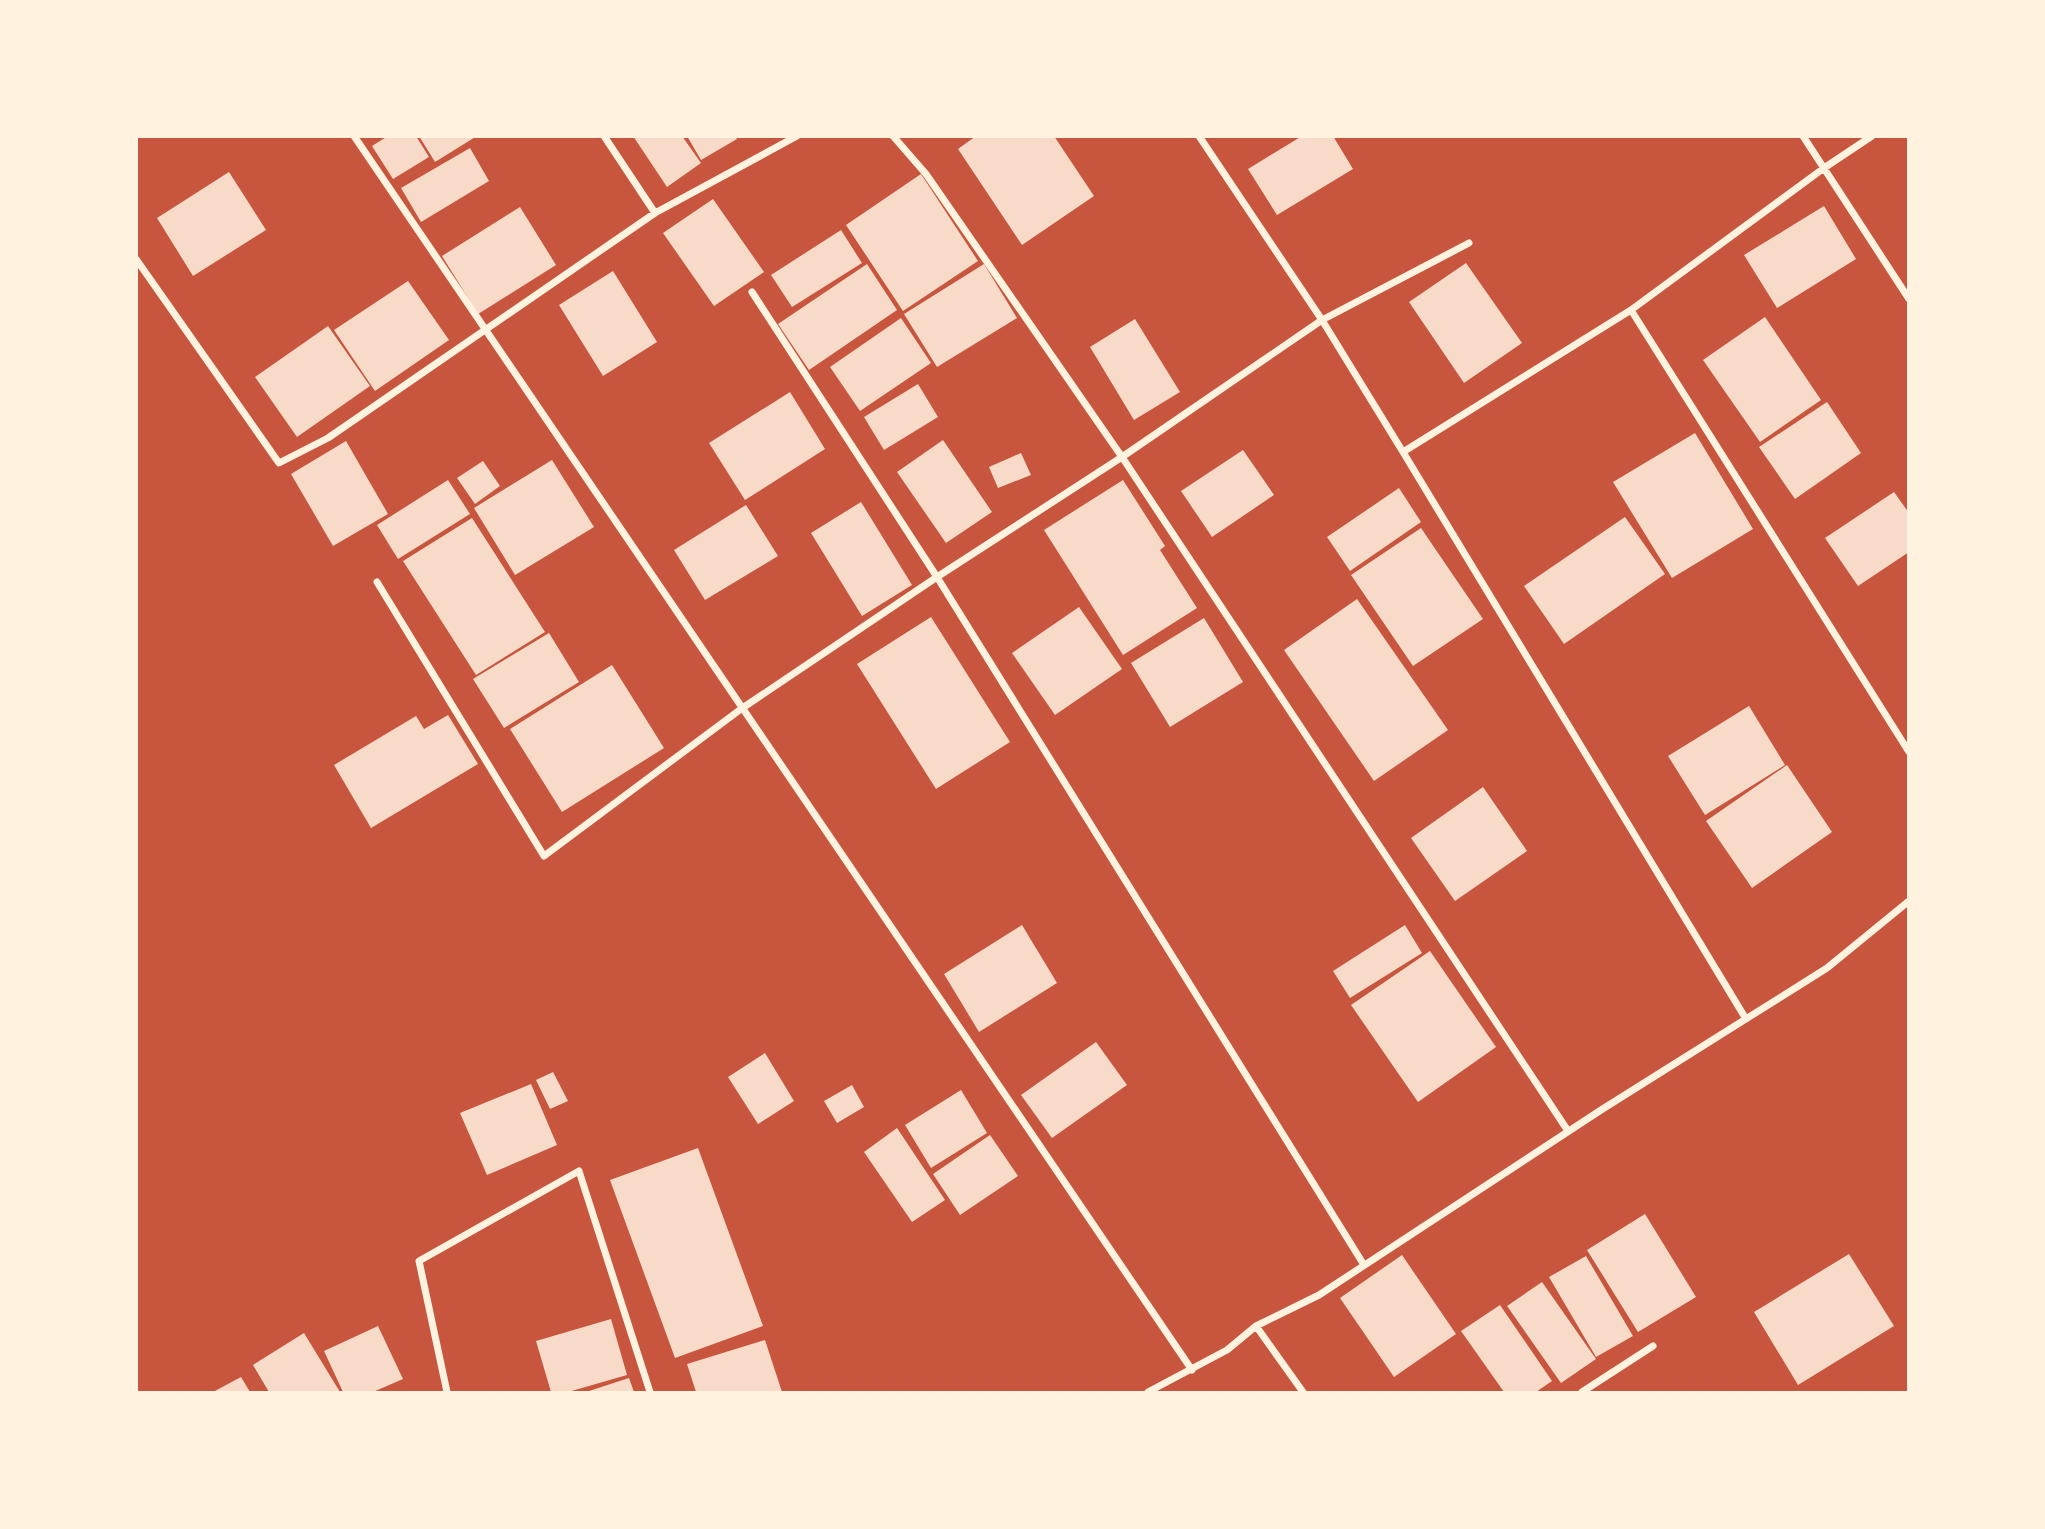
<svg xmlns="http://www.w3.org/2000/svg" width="2045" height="1529" viewBox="0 0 2045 1529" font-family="'Noto Sans',sans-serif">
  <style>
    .building { fill: #f7dbc8 }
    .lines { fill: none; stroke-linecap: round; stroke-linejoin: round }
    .minor { stroke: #fff3e0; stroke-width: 7 }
  </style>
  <rect width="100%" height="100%" fill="#c8553d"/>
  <!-- building -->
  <path class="building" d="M388,136h28l13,21 -36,22 -21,-33z
    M419,136h58l-42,26z
    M633,136h49l19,27 -34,24z
    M687,136h48l2,3 -36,21z
    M976,136h78l40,60 -72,49 -64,-96z
    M1302,136h31l20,33 -76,46 -29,-46z
    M470,148l19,33 -68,41 -20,-34z
    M229,172l37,58 -73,46 -36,-58z
    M921,174l57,87 -75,50 -57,-86z
    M713,199l51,73 -50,34 -51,-73z
    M1824,206l32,53 -79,49 -33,-53z
    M520,207l36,58 -78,49 -36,-58z
    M841,230l21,33 -70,44 -21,-32z
    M1466,263l56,80 -58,40 -55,-81z
    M867,264l30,46 -88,60 -31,-46z
    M984,264l33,54 -80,49 -33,-53z
    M613,271l44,71 -54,34 -44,-71z
    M408,281l41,59 -74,51 -41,-61z
    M1765,317l56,83 -61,42 -57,-82z
    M901,318l30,45 -71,48 -30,-44z
    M1135,319l45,73 -46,28 -44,-73z
    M328,326l42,60 -73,51 -42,-60z
    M918,384l20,33 -54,33 -20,-33z
    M790,392l35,57 -80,51 -36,-57z
    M1827,402l34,51 -66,46 -36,-52z
    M1695,433l58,96 -81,49 -59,-96z
    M943,440l49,72 -46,31 -49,-71z
    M346,441l42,73 -55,32 -42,-72z
    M1243,450l31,45 -62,42 -31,-46z
    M1021,453l10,22 -33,13 -9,-21z
    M552,460l42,67 -79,48 -41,-67z
    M483,461l17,25 -25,18 -18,-26z
    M448,480l22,34 -72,45 -21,-34z
    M1123,480l42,66 -5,4 37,58 -74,47 -79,-125z
    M1399,488l22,34 -71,49 -23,-34z
    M1894,492l15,21v39l-51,34 -33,-48z
    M861,502l51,83 -50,31 -51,-83z
    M746,505l32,51 -73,44 -31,-50z
    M1625,517l40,57 -101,70 -40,-58z
    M472,518l73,114 -69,43 -73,-114z
    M1421,528l62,91 -70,47 -62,-91z
    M1357,599l91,131 -74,51 -90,-131z
    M1079,607l43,62 -67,46 -43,-62z
    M931,617l79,125 -74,47 -79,-125z
    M1204,618l39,64 -73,45 -39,-64z
    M549,633l30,49 -75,46 -31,-49z
    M612,665l52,83 -102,64 -52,-83z
    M1749,706l36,59 -80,50 -37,-59z
    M448,715l30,49 -107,64 -37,-63 82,-49 8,13z
    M1787,765l45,67 -80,56 -46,-67z
    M1483,787l44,64 -72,50 -44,-63z
    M1022,925l35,58 -78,49 -35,-58z
    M1405,925l17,28 -72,45 -17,-27z
    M1430,951l66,96 -78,55 -67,-97z
    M1096,1042l31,43 -75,53 -31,-43z
    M765,1053l29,48 -36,23 -30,-47z
    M553,1072l15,29 -18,8 -14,-29z
    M531,1084l26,61 -70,30 -27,-62z
    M852,1085l12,22 -27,16 -13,-22z
    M961,1090l26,43 -56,35 -26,-43z
    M897,1128l48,72 -33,22 -48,-70z
    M990,1135l28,41 -58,39 -27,-41z
    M698,1148l65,178 -88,32 -65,-178z
    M1645,1214l51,83 -58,35 -51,-82z
    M1849,1254l45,72 -96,59 -44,-73z
    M1402,1255l54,79 -62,43 -54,-79z
    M1586,1256l47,80 -37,21 -47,-80z
    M1542,1282l54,77 -35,24 -54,-77z
    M1500,1305l52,76 -16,11h-32l-43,-61z
    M611,1319l16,56 -59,17h-17l-15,-51z
    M378,1326l25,53 -30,13h-30l-19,-41z
    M304,1333l36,59h-71l-16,-27z
    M765,1340l17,52h-86l-9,-28z
    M241,1377l9,15h-37z
    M629,1378l5,14h-48z"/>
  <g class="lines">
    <!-- minor -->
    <path class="minor" d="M354,136l838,1234
      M604,136l51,77
      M893,136l33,38 196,283 446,674
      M1199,136l123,184 147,-77
      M1803,136l106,163
      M1872,136l-48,32 -193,142 278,442
      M136,259l143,204 49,-25 327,-225 142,-77
      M752,292l185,285 185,-120 200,-137 81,132
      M1631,310l-228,142 343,567
      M377,582l167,274 197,-147 196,-132 427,688
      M1256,1326l47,66
      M447,1392l-28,-131 160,-90 71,221
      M1148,1392l79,-42 29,-24 63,-31 282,-185 226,-142 82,-67
      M1582,1392l71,-46"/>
  </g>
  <!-- border -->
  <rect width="2045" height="1529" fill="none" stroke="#fff3e0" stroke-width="276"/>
</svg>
